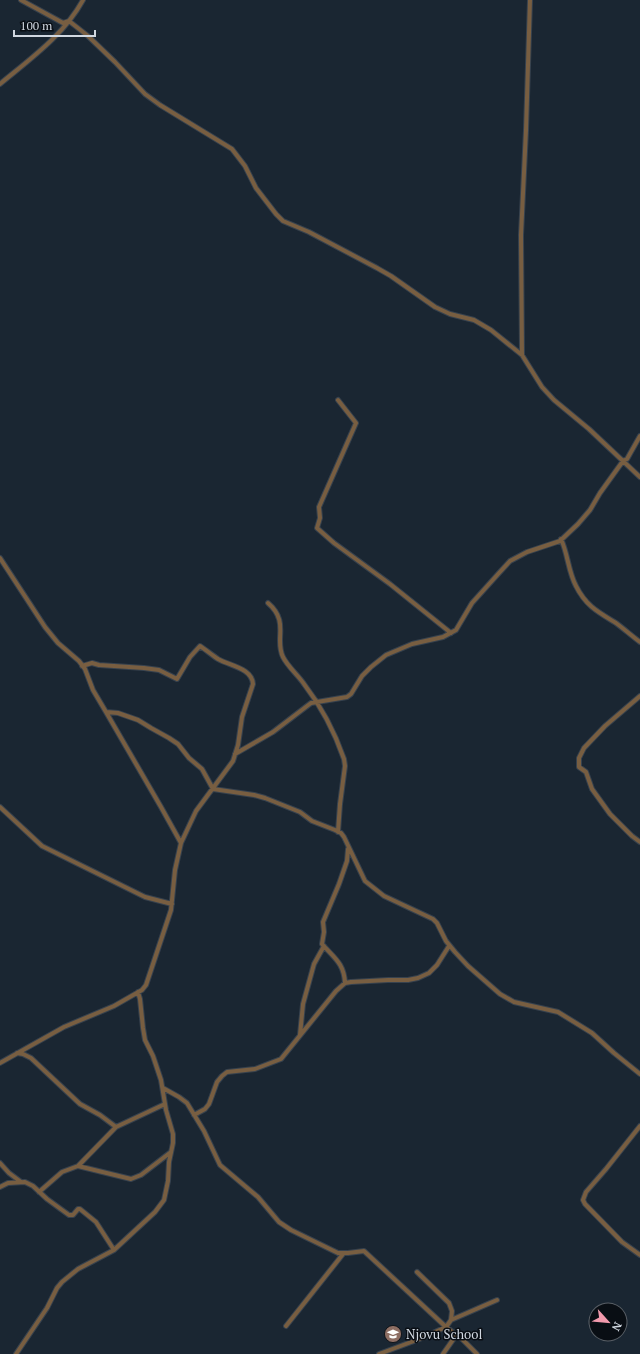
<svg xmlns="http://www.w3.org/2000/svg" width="640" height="1354" viewBox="0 0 640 1354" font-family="'PT Serif',serif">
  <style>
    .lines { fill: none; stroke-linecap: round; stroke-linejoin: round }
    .street-casing { stroke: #37424e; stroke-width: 6 }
    .street { stroke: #785e41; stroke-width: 4 }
    .labels { text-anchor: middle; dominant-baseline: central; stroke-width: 3; stroke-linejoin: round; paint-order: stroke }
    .poi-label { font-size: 13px; fill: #d1d8e1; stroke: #090e14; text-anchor: start }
  </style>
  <rect width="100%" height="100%" fill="#1a2632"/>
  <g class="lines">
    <!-- street casing -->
    <g class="street-casing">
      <path id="street" d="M21,0l42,23 6,-2 19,15 27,26 30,32 15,11 72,44 13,17 11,22 20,26 7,7 26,11 68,36 14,8 44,31 15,7 24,6 17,10 31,25 20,32 12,13 35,29 51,48
        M0,84c30,-25 64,-49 83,-84
        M522,355l-1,-120 5,-105 4,-130
        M338,400l18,23 -37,84 1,11 -3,10 17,15 56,41 61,49
        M561,539c7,15 7,32 15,47 10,20 22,26 40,37 8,6 16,13 24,19
        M0,558l45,69 13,16 21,18 6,8 8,21 13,22 12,1 20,7 13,8 18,10 9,6 11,14 13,11 11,20 41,6 11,3 35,14 12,9 23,9 6,3 3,4 21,44 19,15 49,23 4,4 9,18 9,11 13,14 32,28 14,8 44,10 34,21 22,20 26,21
        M268,603c22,19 6,36 15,54 5,10 15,18 21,27 17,22 31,49 40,75l1,7 -5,38 -2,28
        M640,696l-35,30 -21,22 -5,10v9l7,5 6,17 18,25 22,22 8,6
        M106,712l55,95 20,36
        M235,754l38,-22 38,-29 36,-6 4,-3 11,-18 9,-9 15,-12 26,-11 31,-7 13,-7 16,-27 27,-30 11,-12 17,-9 33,-11 18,-17 12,-14 10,-17 23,-32 4,-2 13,-23
        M0,807l42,39 103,51 27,7
        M345,983c-1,-20 -11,-25 -23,-39l2,-12 -1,-10 16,-38 8,-23 1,-12
        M300,1035l3,-31 11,-40 10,-18
        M17,1053l6,1 8,4 49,46 20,11 16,12
        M0,1063l64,-36 50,-21 28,-16 4,-5 25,-75 4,-40 6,-27 15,-32 37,-50 5,-16 4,-28 11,-33c-1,-16 -23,-18 -35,-25 -6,-4 -12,-9 -18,-13l-10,11 -13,22 -18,-9 -15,-2 -45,-3 -7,-2 -10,3
        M163,1088l16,9 8,6 17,28 16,34 38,32 21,25 12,8 47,23h10l16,-2 82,76 16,12 15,15
        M194,1115l11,-6 4,-5 8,-22 5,-6 5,-4 28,-3 26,-10 55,-68 9,-8 6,-1 37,-2h20l10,-2 11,-5 8,-8 12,-19
        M640,1126l-34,43 -20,23 -3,8 2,4 37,38 18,13
        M0,1163l9,10 12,9
        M78,1166l53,13 10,-4 30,-23
        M0,1187l8,-4 17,-1 8,4 14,13 22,16h4l5,-6h2l16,13 18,28
        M39,1192l23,-20 16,-6 38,-39 49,-23
        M417,1272l32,31 3,8 -1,9
        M286,1326l57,-72
        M16,1354l31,-46 10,-20 5,-6 16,-13 36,-19 41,-38 9,-12 4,-19 1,-19 4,-19v-9l-7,-24 -5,-30 -8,-24 -8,-16 -2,-12 -3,-29 -2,-7
        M379,1354l43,-16 24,-11 5,-7 46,-20
        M443,1354l14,-20"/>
    </g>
    <!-- street -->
    <use href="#street" class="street"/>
  </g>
  <!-- icons -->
  <defs>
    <g id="school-disc" transform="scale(0.9)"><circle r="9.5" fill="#8d6e63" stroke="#090e14"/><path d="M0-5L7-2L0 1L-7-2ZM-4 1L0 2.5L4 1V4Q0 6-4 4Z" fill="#fff"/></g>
  </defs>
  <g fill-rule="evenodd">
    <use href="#school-disc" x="393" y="1334"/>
  </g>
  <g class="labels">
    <!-- poi labels -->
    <g class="poi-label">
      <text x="406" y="1334">Njovu School</text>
    </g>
  </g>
  <!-- north arrow -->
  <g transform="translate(608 1322) rotate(117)"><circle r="19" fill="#090e14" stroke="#595f66"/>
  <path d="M0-3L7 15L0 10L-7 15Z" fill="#f29aad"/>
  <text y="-6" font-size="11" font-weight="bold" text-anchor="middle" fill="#d1d8e1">N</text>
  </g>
  <!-- scale -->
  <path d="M14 30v6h81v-6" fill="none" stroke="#d1d8e1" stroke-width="2"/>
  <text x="20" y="30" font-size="12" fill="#d1d8e1" stroke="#090e14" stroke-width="3" paint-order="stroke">100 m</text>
</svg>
